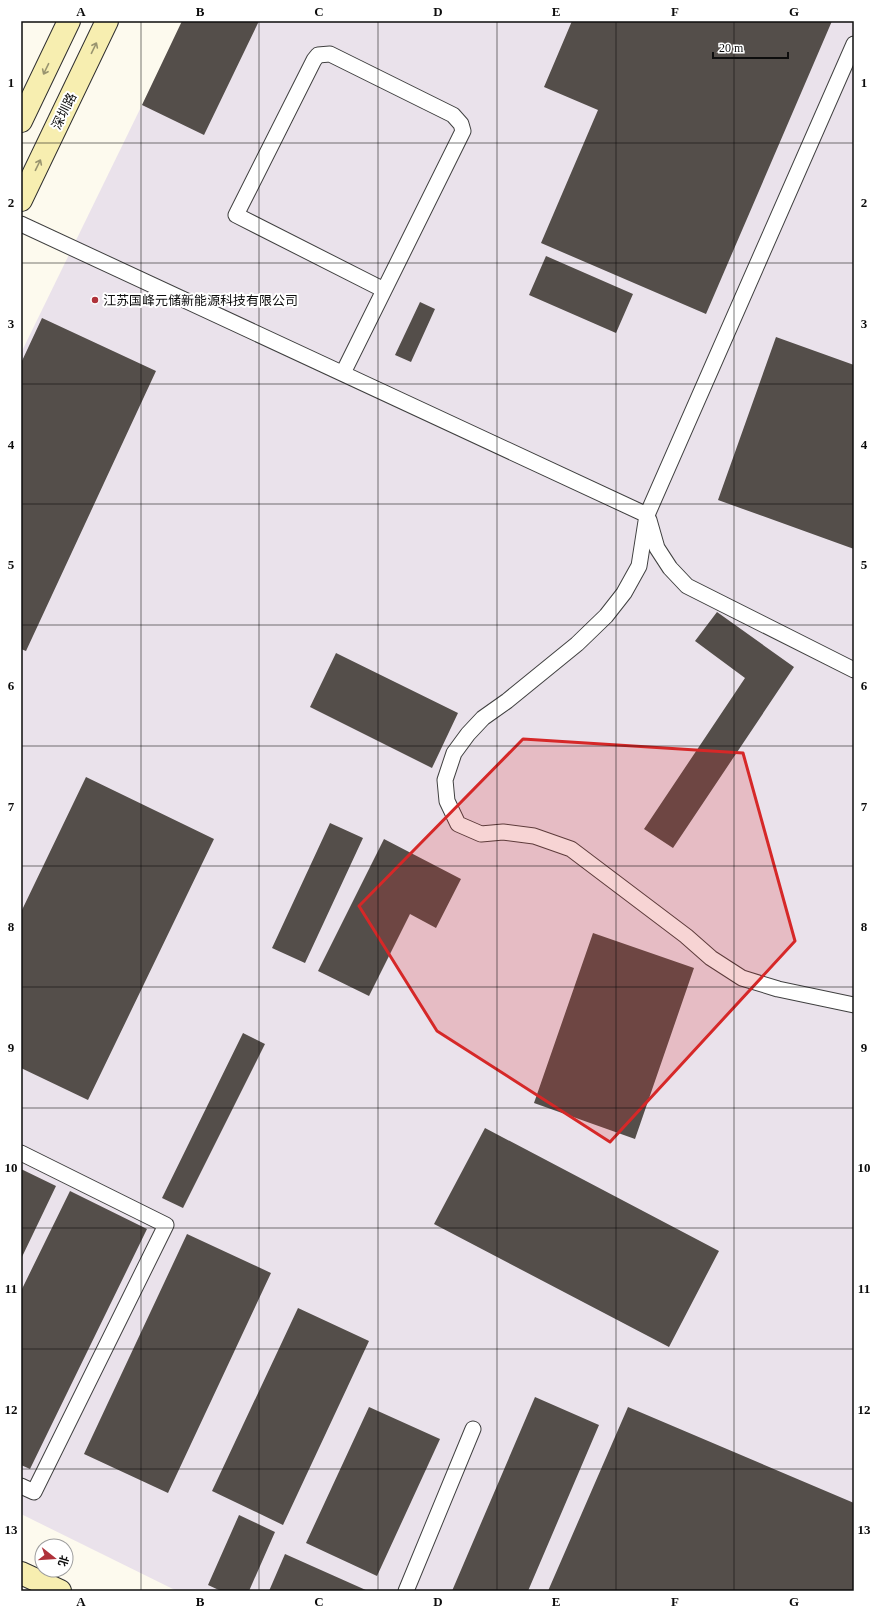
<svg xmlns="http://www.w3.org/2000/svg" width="875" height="1612" viewBox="0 0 875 1612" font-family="'Times New Roman','Noto Sans SC',serif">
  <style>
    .industrial { fill: #eae2eb }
    .building { fill: #544e4a }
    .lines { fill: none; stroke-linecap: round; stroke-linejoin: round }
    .lane-casing { stroke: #404040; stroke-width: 17 }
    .secondary-casing { stroke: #2f2f2f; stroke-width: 24 }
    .lane { stroke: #fff; stroke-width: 15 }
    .secondary { stroke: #f7eeb0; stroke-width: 22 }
    .oneway { stroke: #99946f }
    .marked { fill: #d62828; fill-opacity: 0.2; stroke: #d62828; stroke-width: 3; stroke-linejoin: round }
    .grid { fill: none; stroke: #0d0d0d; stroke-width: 1; stroke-opacity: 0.55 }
    .poi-dot { fill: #af323a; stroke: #fff; stroke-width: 1.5 }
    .labels { text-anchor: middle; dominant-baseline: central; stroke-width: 4; stroke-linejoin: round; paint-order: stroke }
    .street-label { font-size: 13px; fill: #0d0d0d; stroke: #fff }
    .poi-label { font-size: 13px; fill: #0d0d0d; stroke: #fff; text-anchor: start }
    .neatline { fill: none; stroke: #0d0d0d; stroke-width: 1.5 }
    .grid-label { font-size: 13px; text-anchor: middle; font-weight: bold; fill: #0d0d0d }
  </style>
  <rect width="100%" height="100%" fill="#fdfaee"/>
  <!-- industrial -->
  <path class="industrial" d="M183,21h671v1570h-677l-156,-77v-1161z"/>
  <!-- building -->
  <path class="building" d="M182,21h77l-55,114 -62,-30z
    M572,21h260l-126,293 -165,-71 57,-133 -54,-23z
    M546,256l87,38 -17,39 -87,-38z
    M420,302l15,7 -24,53 -16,-7z
    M42,318l114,53 -130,280 -5,-2v-286z
    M776,337l78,28v184l-136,-49z
    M717,612l77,55 -121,181 -29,-19 101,-151 -50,-37z
    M336,653l122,60 -26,55 -122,-61z
    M86,777l128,62 -126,261 -67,-32v-156z
    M330,823l33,15 -58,125 -33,-15z
    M384,839l77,40 -25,49 -26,-14 -41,82 -51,-25z
    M593,933l101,35 -59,171 -101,-36z
    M243,1033l22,11 -82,164 -21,-10z
    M485,1128l234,123 -50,96 -235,-123z
    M21,1169l35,17 -35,73z
    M70,1191l77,38 -117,240 -9,-4v-174z
    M187,1234l84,39 -103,220 -84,-39z
    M298,1308l71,33 -86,184 -71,-34z
    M535,1397l64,28 -71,166h-76z
    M369,1407l71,32 -63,137 -71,-33z
    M628,1407l226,96v88h-306z
    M239,1515l36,17 -26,59h-28l-13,-6z
    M285,1554l83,37h-99z"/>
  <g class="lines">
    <!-- lane casing -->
    <g class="lane-casing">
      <path id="lane" d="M21,224l626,291 207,-471
        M343,373l120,-242 -2,-7 -8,-9 -123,-61 -12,1 -4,5 -78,155 148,75
        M647,515l-8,51 -15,27 -18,23 -29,28 -70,57 -24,17 -15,16 -14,19 -9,27 2,21 11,23 23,10 22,-2 31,4 37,13 115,87 25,22 31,20 36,11 76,16
        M649,520l8,28 13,20 17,18 167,84
        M21,1153l145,72 -132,267 -13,-6
        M406,1591l67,-162"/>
    </g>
    <!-- secondary casing -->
    <g class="secondary-casing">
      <path id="secondary" d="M21,121l48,-100
        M21,200l86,-179
        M21,1573l39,18"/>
    </g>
    <!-- lane -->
    <use href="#lane" class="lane"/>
    <!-- secondary -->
    <use href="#secondary" class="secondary"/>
  </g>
  <!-- one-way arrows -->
  <defs><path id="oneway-shaft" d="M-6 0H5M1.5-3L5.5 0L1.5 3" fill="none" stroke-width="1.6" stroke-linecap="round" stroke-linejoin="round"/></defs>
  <g class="oneway">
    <use href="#oneway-shaft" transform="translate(94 48) rotate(-64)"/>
    <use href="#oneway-shaft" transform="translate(46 69) rotate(116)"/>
    <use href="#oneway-shaft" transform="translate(38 165) rotate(-64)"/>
  </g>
  <!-- marked area -->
  <path class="marked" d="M523,739l220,14 52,188 -185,201 -173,-111 -78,-125z"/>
  <!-- grid -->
  <path class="grid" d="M141,21v1570M259,21v1570M378,21v1570M497,21v1570M616,21v1570M734,21v1570M21,143h833M21,263h833M21,384h833M21,504h833M21,625h833M21,746h833M21,866h833M21,987h833M21,1108h833M21,1228h833M21,1349h833M21,1469h833"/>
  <!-- markers -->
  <circle class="poi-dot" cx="95" cy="300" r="4"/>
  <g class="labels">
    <!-- street labels -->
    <g class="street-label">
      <text transform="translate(64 111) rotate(-64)">深圳路</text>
    </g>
    <!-- poi labels -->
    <g class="poi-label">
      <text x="103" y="300">江苏国峰元储新能源科技有限公司</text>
    </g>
  </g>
  <!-- border -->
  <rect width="875" height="1612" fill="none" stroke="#ffffff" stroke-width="44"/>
  <!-- north arrow -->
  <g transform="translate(54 1558) rotate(107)"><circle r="19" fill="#ffffff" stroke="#9e9e9e"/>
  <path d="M0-3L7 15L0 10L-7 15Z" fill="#af323a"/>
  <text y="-6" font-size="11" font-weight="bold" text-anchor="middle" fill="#0d0d0d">北</text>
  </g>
  <!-- scale -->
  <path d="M713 52v6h75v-6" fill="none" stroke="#0d0d0d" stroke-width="2"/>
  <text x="719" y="52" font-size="12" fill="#0d0d0d" stroke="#ffffff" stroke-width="3" paint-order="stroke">20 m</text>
  <rect x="22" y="22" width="831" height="1568" class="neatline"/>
  <g class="grid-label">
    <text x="81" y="16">A</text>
    <text x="200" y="16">B</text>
    <text x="319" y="16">C</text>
    <text x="438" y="16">D</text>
    <text x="556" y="16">E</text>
    <text x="675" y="16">F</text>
    <text x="794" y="16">G</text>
    <text x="11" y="87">1</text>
    <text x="864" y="87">1</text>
    <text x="11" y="207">2</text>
    <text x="864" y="207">2</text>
    <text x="11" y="328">3</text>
    <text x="864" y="328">3</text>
    <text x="11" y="449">4</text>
    <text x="864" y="449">4</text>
    <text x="11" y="569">5</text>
    <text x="864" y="569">5</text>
    <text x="11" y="690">6</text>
    <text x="864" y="690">6</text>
    <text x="11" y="811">7</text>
    <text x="864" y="811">7</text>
    <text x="11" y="931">8</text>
    <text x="864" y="931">8</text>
    <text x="11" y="1052">9</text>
    <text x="864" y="1052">9</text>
    <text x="11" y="1172">10</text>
    <text x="864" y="1172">10</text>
    <text x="11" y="1293">11</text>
    <text x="864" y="1293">11</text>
    <text x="11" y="1414">12</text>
    <text x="864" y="1414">12</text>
    <text x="11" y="1534">13</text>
    <text x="864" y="1534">13</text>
    <text x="81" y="1606">A</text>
    <text x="200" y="1606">B</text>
    <text x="319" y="1606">C</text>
    <text x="438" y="1606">D</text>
    <text x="556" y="1606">E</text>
    <text x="675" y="1606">F</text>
    <text x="794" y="1606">G</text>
  </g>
</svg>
